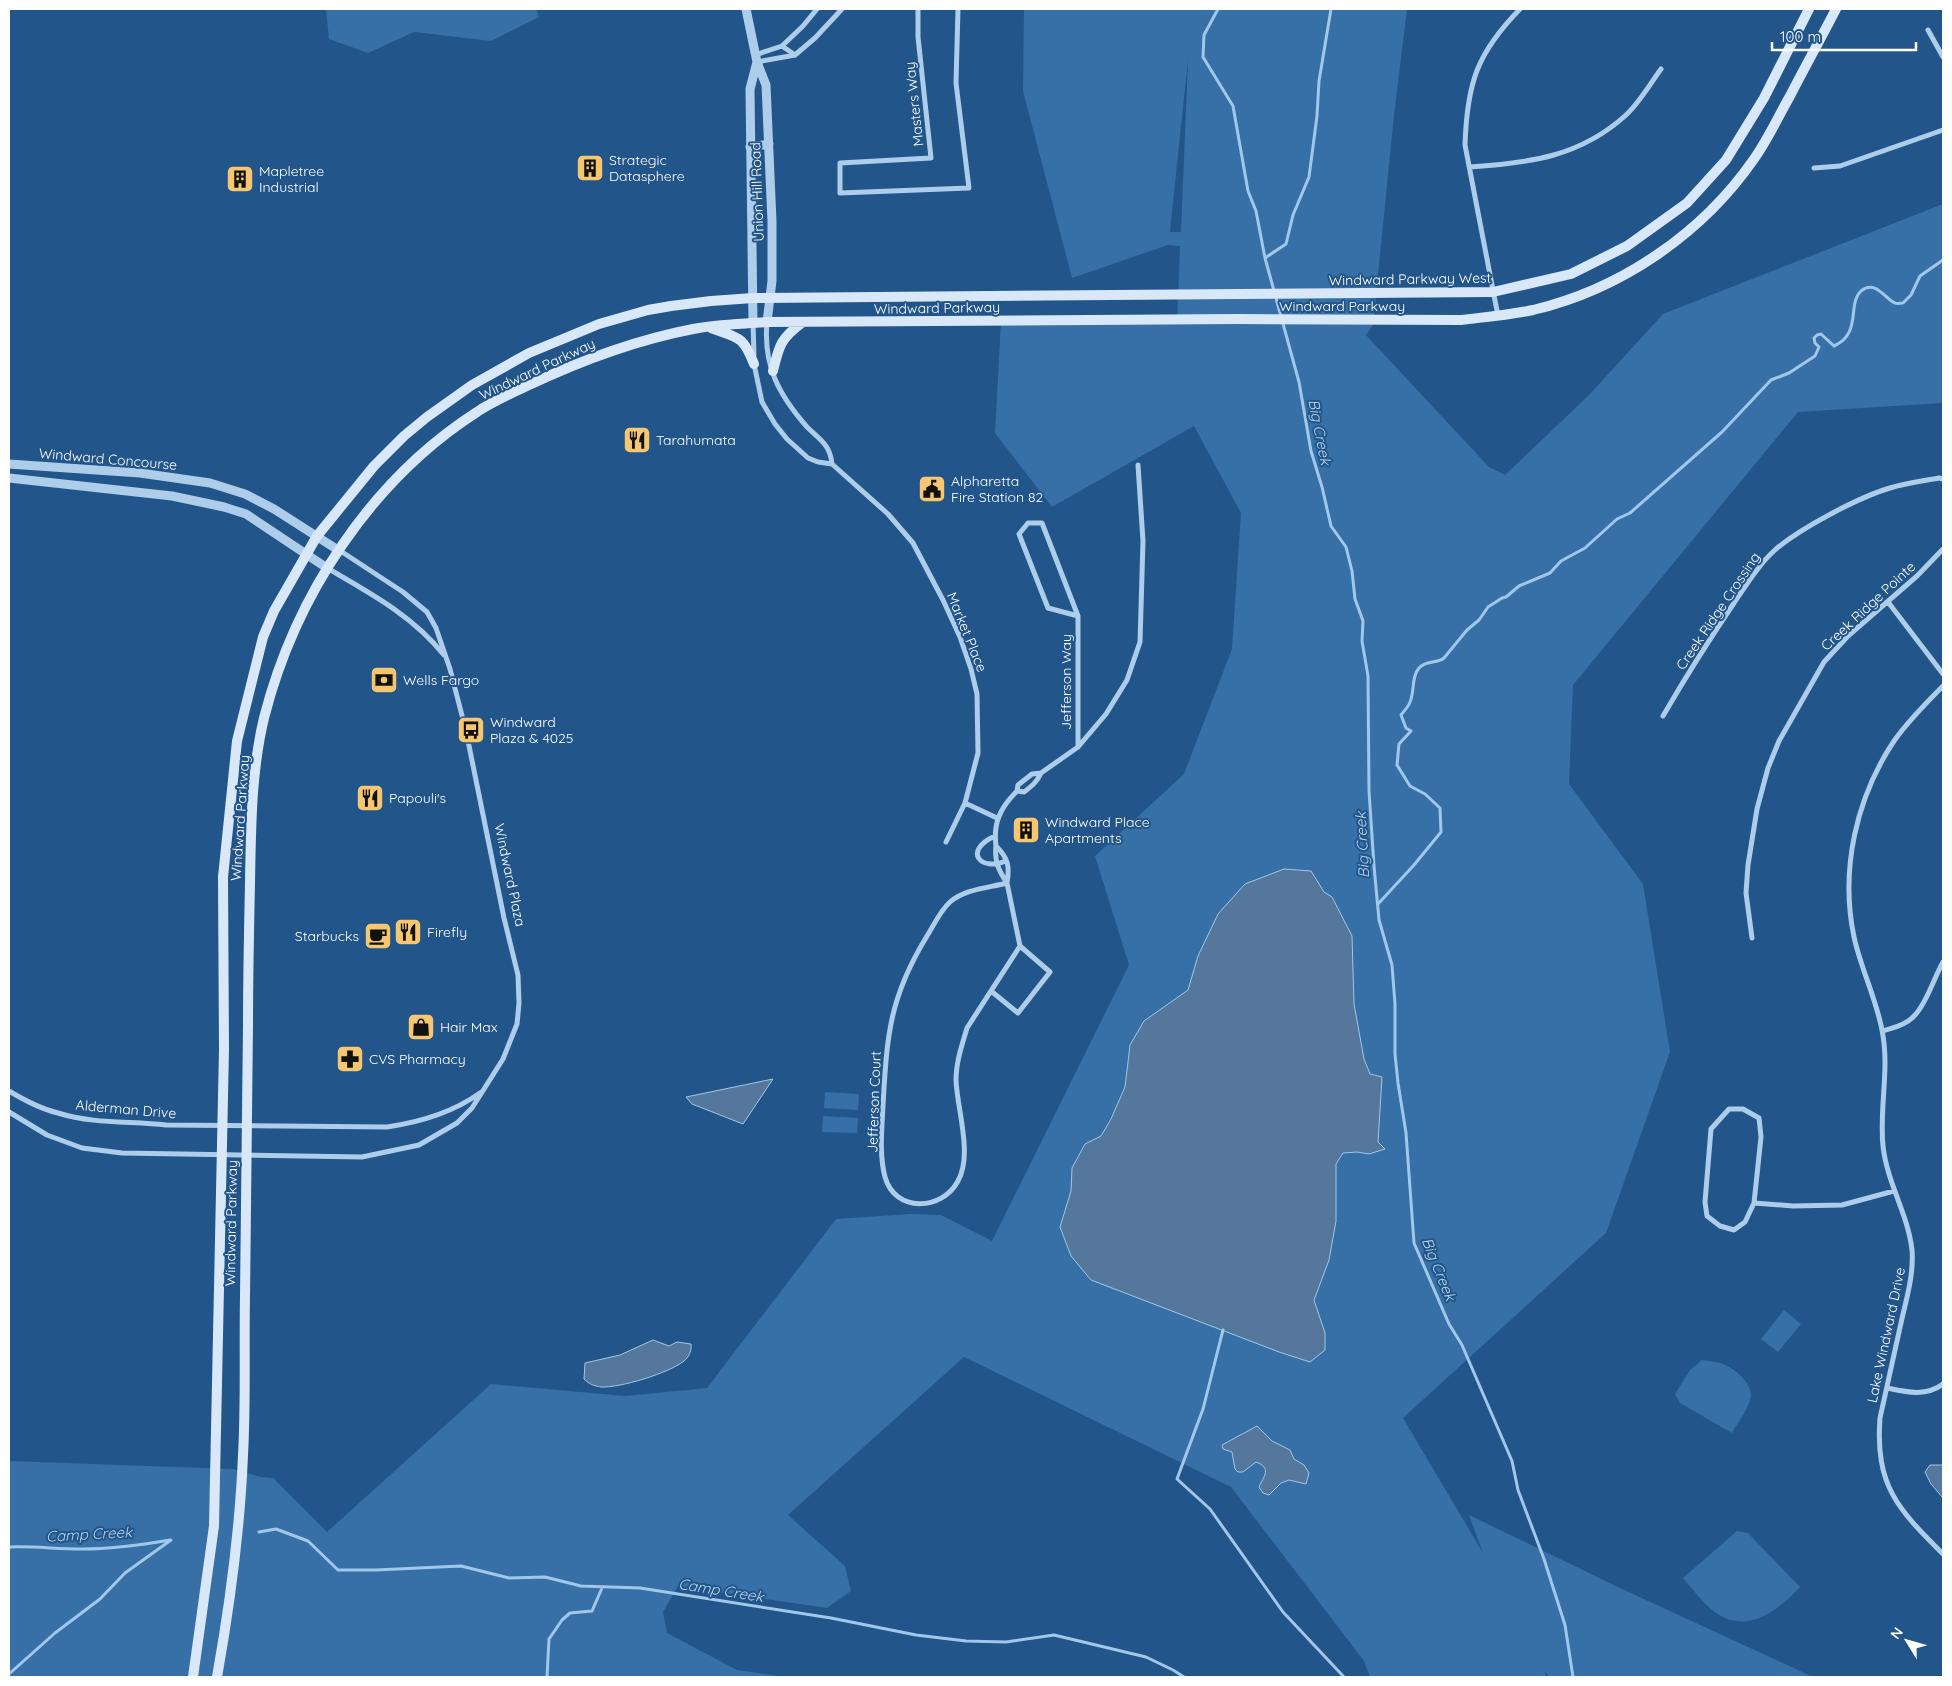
<svg xmlns="http://www.w3.org/2000/svg" width="1952" height="1686" viewBox="0 0 1952 1686" font-family="Quicksand,sans-serif">
  <style>
    .green { fill: #3670a6; fill-rule: evenodd }
    .water { fill: #54779b; stroke: #a1c8eb }
    .lines { fill: none; stroke-linecap: round; stroke-linejoin: round }
    .stream { stroke: #a1c8eb; stroke-width: 3 }
    .minor { stroke: #aecdea; stroke-width: 5 }
    .tertiary { stroke: #aecdea; stroke-width: 9 }
    .secondary { stroke: #d9e8f8; stroke-width: 10 }
    .labels { text-anchor: middle; dominant-baseline: central; stroke-width: 4; stroke-linejoin: round; paint-order: stroke }
    .street-label { font-size: 14px; fill: #fff; stroke: #225589 }
    .poi-label { font-size: 14px; fill: #fff; stroke: #225589; text-anchor: start }
    .water-label { font-size: 15px; font-style: italic; fill: #b9d6f1; stroke: #225589 }
  </style>
  <rect width="100%" height="100%" fill="#225589"/>
  <!-- green -->
  <path class="green" d="M326,9h210l3,8 -48,24 -77,-9 -46,21 -39,-14z
    M1024,9h383l-13,106 -21,210 -7,10 123,132 16,8 84,-80 74,-81 280,-110v199l-145,9 -225,273 -4,99 74,100 27,168 -64,181 -203,185 80,135 -14,-38 151,73 193,89h-264l-4,-6 1,6h-176l-6,-16 -133,-174 -267,-130 -176,158 57,51 6,25 -24,17 -149,-22 -15,26 4,21 70,37 49,7h-777v-216l224,8 28,8 12,1 54,54 164,-148 134,12 82,-8 129,-169 74,-5 31,1 51,26 137,-276 -34,-109 89,-82 48,-125 9,-136 -47,-87 -142,81 -57,-74 6,-112 176,3 3,-78 -12,-1 -96,33 -49,-187zM1188,60l-7,172h-11v-1z
    M825,1092l34,2 -1,16 -34,-2z
    M823,1116l35,2 -1,15 -35,-1z
    M1784,1310l17,14 -23,28 -17,-13z
    M1702,1360c7,1 17,2 23,5 10,4 25,17 26,29 0,12 -13,28 -19,39l-52,-30 -5,-9 15,-24z
    M1737,1531l11,2 52,54c-24,26 -56,50 -89,22 -10,-8 -19,-21 -28,-31z"/>
  <!-- water -->
  <path class="water" d="M1284,869l27,2 13,21 8,5 20,39 2,68 10,55 6,15 12,3 -4,65 7,7 -16,5 -12,-2 -14,1 -7,11v57l-7,39 -15,40 11,33v17l-15,12 -31,-10 -188,-72 -20,-24 -11,-29 11,-36 1,-23 13,-24 16,-8 10,-17 14,-32 5,-42 14,-24 44,-31 10,-34 20,-42 27,-30z
    M773,1079l-30,45 -51,-20 -6,-7z
    M653,1340l16,6 8,-4 14,2c1,6 -2,13 -7,17 -15,12 -64,27 -83,26 -7,-1 -12,-3 -17,-8l1,-16 35,-8z
    M1257,1426l15,15 18,9 4,9 10,6 5,8 -3,11 -17,-4 -8,3 -12,12 -6,-2 -4,-6c5,-11 13,-19 -3,-25l-13,10h-5l-3,-3 -3,-17 -9,-3 -1,-4z
    M1930,1465h13v33l-12,-14 -6,-12z"/>
  <g class="lines">
    <!-- stream -->
    <path class="stream" d="M1218,9l-14,26 -1,22 30,49 15,85 8,20 9,47 34,124 12,69 11,36 9,39 15,21 6,24 3,28 8,22 -1,20 6,35 1,115 5,75 5,54 13,45 3,39v50l3,29 8,50 8,110 35,81 13,21 50,116 6,29 26,69 21,66 8,52
      M1265,258l21,-14 7,-29 16,-38 8,-61 2,-35 12,-72
      M1378,904l36,-39 27,-33 -1,-24 -15,-14 -15,-8 -13,-21 2,-21 12,-13 -5,-3 -5,-13c3,-4 8,-9 9,-13 5,-11 1,-25 9,-34 7,-8 18,-4 25,-10l23,-28 12,-10 9,-13 14,-9 4,-1 13,-11 31,-13 11,-12 24,-13 32,-29 13,-6 92,-81 49,-52 18,-7 26,-17 4,-9 -4,-4 -1,-5 3,-3 4,-1 13,12c28,-12 13,-42 27,-55 15,-12 24,8 34,12 2,1 5,0 8,0l8,-8 9,-19 23,-16
      M1223,1330l-20,79 -26,70 33,30 73,103 61,65
      M259,1532l17,-3 32,12 30,29h38l85,-4 48,12 36,-1 36,9 59,2 191,30 85,17 50,6 40,1 48,-7 92,22 27,13 11,7
      M9,1547c24,-1 48,2 73,2 29,0 59,-4 88,-9
      M9,1674l46,-41 45,-34 25,-26 46,-33
      M547,1677l2,-38 13,-19 8,-7 22,-2 10,-23"/>
    <!-- minor -->
    <path class="minor" d="M918,9v28l13,121 -91,5v30l129,-5 -13,-105 2,-74
      M1928,30l15,27
      M782,46l13,9
      M755,55l27,-9 21,-20 14,-17
      M757,62l38,-7 20,-17 27,-29
      M1470,167c59,-4 110,-10 156,-52 14,-13 24,-31 35,-46
      M1814,168l26,-2 103,-36
      M1498,316l-33,-171c2,-62 12,-92 55,-136
      M767,322c-4,44 12,73 40,105 13,13 23,17 25,37
      M753,323l1,32
      M754,364l8,38 13,22 12,15 21,19 10,4 14,2 56,50 25,29 30,57 17,37 11,32 6,25 1,59 -13,50 -19,39
      M1028,523h14l36,93 -30,-8 -29,-74z
      M327,568c43,25 86,48 117,87
      M1888,602l55,72
      M1078,616v131
      M1943,686c-17,17 -35,35 -49,55 -38,57 -54,129 -40,196 7,32 22,61 28,93 8,39 -3,78 1,116 4,37 25,68 29,104 2,25 -6,50 -11,73 -7,32 -14,63 -21,95 -5,68 18,91 63,136
      M1663,716c22,-38 46,-76 71,-113 13,-19 25,-39 42,-54 25,-21 83,-52 114,-61 16,-5 33,-7 49,-10l4,1
      M1041,773l37,-26 28,-33 21,-34 13,-38 3,-101 -5,-76
      M1041,773c-4,9 -9,13 -17,19l-7,-1 1,-6 14,-11z
      M965,803l32,15
      M995,836c-33,15 -14,36 11,25
      M996,846c12,12 14,20 11,37 -8,-12 -13,-22 -11,-37z
      M996,846c-3,-23 4,-38 21,-55
      M1007,883l13,63 -53,82c-5,17 -11,34 -11,52 1,29 17,74 2,101 -16,30 -63,32 -73,-4 -6,-23 -3,-48 -2,-72 4,-69 6,-107 44,-169 7,-11 13,-25 23,-34 15,-13 38,-14 57,-19z
      M1752,938l-6,-45 2,-28 9,-56 11,-41 11,-27 45,-79 24,-26 69,-60 26,-27
      M991,991l27,22 32,-41 -30,-26
      M1883,1031c9,-3 21,-5 29,-13 13,-11 22,-40 31,-56
      M9,1091c15,9 32,18 49,22 35,11 72,8 108,12l221,2c34,-5 65,-14 93,-34
      M9,1112l38,23 35,13 40,5 240,4 57,-12 38,-22 15,-15 31,-49 14,-35 2,-21 -1,-28 -14,-57 -38,-187 -16,-62 -14,-41 -9,-16 -24,-20 -64,-42
      M1754,1203l7,-66 -2,-19 -16,-9h-14l-18,20 -6,73 2,14 13,10 14,4 11,-8 9,-19 39,3 49,-1 52,-14
      M1887,1388c19,4 39,9 56,-4"/>
    <!-- tertiary -->
    <path class="tertiary" d="M746,9l11,53 9,23 6,136v60l-5,41
      M750,147l19,-3
      M753,323l-3,-234 7,-27
      M9,464l131,9 70,10 35,11 29,15 64,41
      M9,478l163,18 52,11 22,7 81,54"/>
    <!-- secondary -->
    <path class="secondary" d="M711,328c27,10 32,7 43,36
      M773,371c6,-26 8,-33 30,-49
      M193,1677l21,-151 10,-477 -1,-172 14,-136 26,-104 11,-26 43,-75 57,-70 30,-30 23,-19 45,-32 57,-32 70,-29 49,-14 23,-4 40,-5 42,-3 740,-6 78,-18 56,-28 60,-43 39,-43 38,-62 45,-89
      M217,1677c13,-73 23,-147 26,-222 3,-53 1,-105 2,-158 1,-91 2,-182 3,-273 0,-47 1,-94 2,-141 1,-55 1,-111 14,-165 31,-122 107,-238 213,-306 16,-11 35,-19 52,-27 53,-25 107,-45 164,-56 24,-5 50,-5 74,-7l470,-3 224,1c24,-3 48,-5 72,-10 88,-21 169,-76 221,-151 14,-20 24,-42 36,-63 15,-29 31,-58 46,-87"/>
  </g>
  <!-- icons -->
  <defs>
    <g id="building-square" transform="scale(1.4375)"><rect x="-9" y="-9" width="18" height="18" rx="4" fill="#f6c770" stroke="#225589"/><path d="M-4-6H4V6H1V3H-1V6H-4ZM-2.5-4.3h1.7v1.8h-1.7ZM.8-4.3h1.7v1.8H.8ZM-2.5-1h1.7V.8h-1.7ZM.8-1h1.7V.8H.8Z" fill="#111"/></g>
    <g id="restaurant-square" transform="scale(1.4375)"><rect x="-9" y="-9" width="18" height="18" rx="4" fill="#f6c770" stroke="#225589"/><path d="M-5-6h1v4h1v-4h1v4h1v-4h1v5L-1.5 .5V6h-2V.5L-5-1ZM5-6V6H3V1.5H1.5Q1.5-4 5-6Z" fill="#111"/></g>
    <g id="civic-square" transform="scale(1.4375)"><rect x="-9" y="-9" width="18" height="18" rx="4" fill="#f6c770" stroke="#225589"/><path d="M-.6-6.5H3V-4.5H.6V-3L4-1V1h2V6H-6V1h2V-1L-.6-3ZM-1.2 2.5V6h2.4V2.5Z" fill="#111"/></g>
    <g id="bank-square" transform="scale(1.4375)"><rect x="-9" y="-9" width="18" height="18" rx="4" fill="#f6c770" stroke="#225589"/><path d="M-6-4H6V4H-6ZM0-2.3a2.3 2.3 0 1 0 0 4.6a2.3 2.3 0 1 0 0-4.6Z" fill="#111"/></g>
    <g id="bus-square" transform="scale(1.4375)"><rect x="-9" y="-9" width="18" height="18" rx="4" fill="#f6c770" stroke="#225589"/><path d="M-5-6H5V4H4V6H2V4H-2V6H-4V4H-5ZM-3.5-4V0h7V-4ZM-3.5 1.2v1.5H-2V1.2ZM2 1.2v1.5H3.5V1.2Z" fill="#111"/></g>
    <g id="cafe-square" transform="scale(1.4375)"><rect x="-9" y="-9" width="18" height="18" rx="4" fill="#f6c770" stroke="#225589"/><path d="M-5.5-4.5H6V0H3Q3 3.5 0 3.5H-2.5Q-5.5 3.5-5.5 0ZM3-3.2v2h1.7v-2ZM-6 4.5H4V6H-6Z" fill="#111"/></g>
    <g id="shop-square" transform="scale(1.4375)"><rect x="-9" y="-9" width="18" height="18" rx="4" fill="#f6c770" stroke="#225589"/><path d="M-5-2.5h2.3a2.7 3.5 0 0 1 5.4 0H5L5.5 6h-11ZM-1.5-2.5h3a1.5 2.3 0 0 0-3 0Z" fill="#111"/></g>
    <g id="pharmacy-square" transform="scale(1.4375)"><rect x="-9" y="-9" width="18" height="18" rx="4" fill="#f6c770" stroke="#225589"/><path d="M-2-6h4v4h4v4h-4v4h-4v-4h-4v-4h4Z" fill="#111"/></g>
  </defs>
  <g fill-rule="evenodd">
    <use href="#building-square" x="590" y="168"/>
    <use href="#building-square" x="240" y="179"/>
    <use href="#restaurant-square" x="637" y="440"/>
    <use href="#civic-square" x="932" y="489"/>
    <use href="#bank-square" x="384" y="680"/>
    <use href="#bus-square" x="471" y="730"/>
    <use href="#restaurant-square" x="370" y="798"/>
    <use href="#building-square" x="1026" y="830"/>
    <use href="#restaurant-square" x="408" y="932"/>
    <use href="#cafe-square" x="378" y="936"/>
    <use href="#shop-square" x="421" y="1027"/>
    <use href="#pharmacy-square" x="350" y="1059"/>
  </g>
  <g class="labels">
    <!-- street labels -->
    <g class="street-label">
      <text transform="translate(914 104) rotate(-96)">Masters Way</text>
      <text transform="translate(757 192) rotate(-92)">Union Hill Road</text>
      <text transform="translate(1410 279) rotate(-1)">Windward Parkway West</text>
      <text x="1342" y="306">Windward Parkway</text>
      <text transform="translate(937 308) rotate(-1)">Windward Parkway</text>
      <text transform="translate(537 369) rotate(-25)">Windward Parkway</text>
      <text transform="translate(108 459) rotate(5)">Windward Concourse</text>
      <text transform="translate(1868 606) rotate(-43)">Creek Ridge Pointe</text>
      <text transform="translate(1718 611) rotate(-56)">Creek Ridge Crossing</text>
      <text transform="translate(967 632) rotate(68)">Market Place</text>
      <text transform="translate(1066 682) rotate(-90)">Jefferson Way</text>
      <text transform="translate(240 818) rotate(-86)">Windward Parkway</text>
      <text transform="translate(510 875) rotate(78)">Windward Plaza</text>
      <text transform="translate(874 1102) rotate(-88)">Jefferson Court</text>
      <text transform="translate(126 1109) rotate(5)">Alderman Drive</text>
      <text transform="translate(231 1223) rotate(-89)">Windward Parkway</text>
      <text transform="translate(1886 1335) rotate(-78)">Lake Windward Drive</text>
    </g>
    <!-- poi labels -->
    <g class="poi-label">
      <text x="609" y="160">Strategic<tspan x="609" dy="16">Datasphere</tspan></text>
      <text x="259" y="171">Mapletree<tspan x="259" dy="16">Industrial</tspan></text>
      <text x="656" y="440">Tarahumata</text>
      <text x="951" y="481">Alpharetta<tspan x="951" dy="16">Fire Station 82</tspan></text>
      <text x="403" y="680">Wells Fargo</text>
      <text x="490" y="722">Windward<tspan x="490" dy="16">Plaza &amp; 4025</tspan></text>
      <text x="389" y="798">Papouli's</text>
      <text x="1045" y="822">Windward Place<tspan x="1045" dy="16">Apartments</tspan></text>
      <text x="427" y="932">Firefly</text>
      <text x="359" y="936" text-anchor="end">Starbucks</text>
      <text x="440" y="1027">Hair Max</text>
      <text x="369" y="1059">CVS Pharmacy</text>
    </g>
    <!-- water labels -->
    <g class="water-label">
      <text transform="translate(1320 432) rotate(79)">Big Creek</text>
      <text transform="translate(1362 845) rotate(-93)">Big Creek</text>
      <text transform="translate(1439 1269) rotate(68)">Big Creek</text>
      <text transform="translate(89 1534) rotate(-3)">Camp Creek</text>
      <text transform="translate(721 1590) rotate(9)">Camp Creek</text>
    </g>
  </g>
  <!-- border -->
  <rect width="1952" height="1686" fill="none" stroke="#ffffff" stroke-width="20"/>
  <!-- north arrow -->
  <g transform="translate(1907 1641) rotate(307)" stroke="#225589" stroke-width="4" paint-order="stroke">
  <path d="M0-4L9 19L0 12L-9 19Z" fill="#ffffff"/>
  <text y="-8" font-size="14" font-weight="bold" text-anchor="middle" fill="#ffffff">N</text>
  </g>
  <!-- scale -->
  <path d="M1772 42v8h144v-8" fill="none" stroke="#ffffff" stroke-width="2.5"/>
  <text x="1780" y="42" font-size="15" fill="#ffffff" stroke="#225589" stroke-width="4" paint-order="stroke">100 m</text>
</svg>
